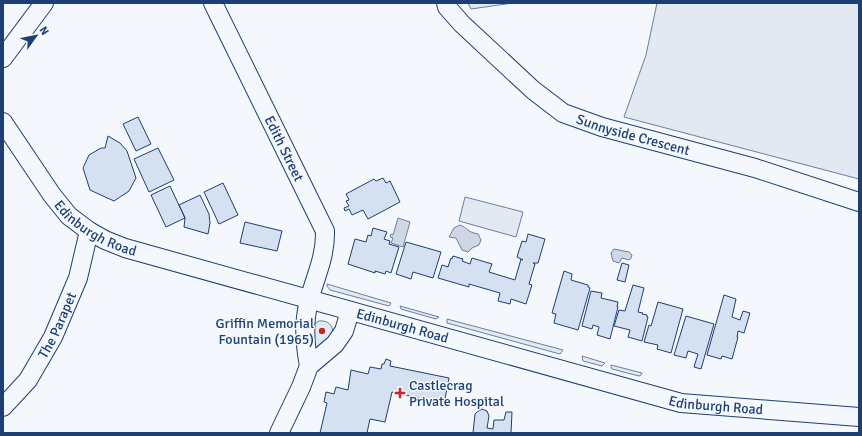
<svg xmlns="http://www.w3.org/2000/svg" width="862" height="436" viewBox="0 0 862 436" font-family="Signika,sans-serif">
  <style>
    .green { fill: #e3e9f0; stroke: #687fa3 }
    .water { fill: #cfd7e4; stroke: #687fa3 }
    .building { fill: #d5e0f0; stroke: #1d3f73 }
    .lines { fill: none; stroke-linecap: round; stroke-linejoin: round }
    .minor-casing { stroke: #1d3f73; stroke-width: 20 }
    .minor { stroke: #f4f7fb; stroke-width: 18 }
    .poi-dot { fill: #c62828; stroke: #f4f7fb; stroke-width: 1.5 }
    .labels { text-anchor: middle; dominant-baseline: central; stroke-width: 3; stroke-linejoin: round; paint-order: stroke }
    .street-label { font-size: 14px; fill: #1d3f73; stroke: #f4f7fb }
    .poi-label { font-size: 14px; fill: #1d3f73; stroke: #f4f7fb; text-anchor: end }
  </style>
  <rect width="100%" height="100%" fill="#f4f7fb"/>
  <!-- green -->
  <path class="green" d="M468,3h45l-42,6z
    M657,3h202v176l-235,-62 22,-62z
    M465,197l58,15 -7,25 -57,-16z
    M327,284l64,19 -2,3 -59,-16 -3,-4z
    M400,306l39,11 -3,2 -35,-10z
    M447,319l116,31 -3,4 -113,-31z
    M319,321c9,-1 14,4 14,13l-18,19 -2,-28z
    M582,356l23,7 -3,3 -19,-5z
    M611,365l31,8 -1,2 -2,1 -27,-7 -1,-2z"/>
  <!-- water -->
  <path class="water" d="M398,218l12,4 -7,25 -12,-4 2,-5 -3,-1 1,-3 2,1z
    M460,225c8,3 7,7 18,9l3,6 -2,5 -7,3 -4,4 -6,-2 -6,-12 -7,-1 5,-9z
    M614,249l15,3 3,3 -1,3 -2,2 -7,-2 -3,5 -6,-2 -2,-8z"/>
  <!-- building -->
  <path class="building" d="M138,117l13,27 -15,7 -13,-27z
    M108,136l12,7 7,8 9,27 -7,13 -15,10 -24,-11 -7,-22 6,-13 12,-7h4z
    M158,148l16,32 -25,12 -15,-33z
    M383,178l3,5 4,-2 10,21 -32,17 -5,-9 -11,5 -3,-6 -4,2 -1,-3 5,-2 -3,-5 3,-1 -3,-6 28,-15 2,2z
    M223,183l15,32 -19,9 -15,-32z
    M170,186l15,32 -19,9 -15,-32z
    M200,195l9,19 1,9 -2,11 -24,-7 1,-9 -6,-13z
    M245,222l37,9 -5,20 -37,-8z
    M373,228l14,4 -3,7 6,2 -1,3 10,3 -8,26 -5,-2 -1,3 -10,-3v2l-27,-9 7,-25 11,3 2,-7 3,1z
    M528,234l17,5 -7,24h-5l2,1 -6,20 3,1 -6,19 -15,-5 -1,5 -12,-3 2,-8 -31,-9v3l-31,-9 4,-13 6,2 3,-9 1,1 1,-3 10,3 -1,2 8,3 2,-6 20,6 -3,8 26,8 6,-21 2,1 -6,-3 5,-16 4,1z
    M406,242l35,10 -8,26 -20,-6 -2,7 -15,-5z
    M622,263l7,2 -4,17 -8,-2z
    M564,271l8,3 -1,6 17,5v2l2,1 -12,42 -24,-7 2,-9 -4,-1z
    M633,285l11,3 -6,24 5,1 -1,1 5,1v2h1l-6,24 -14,-4 2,-7 -16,-4 5,-16 6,1z
    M591,291l11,2 -1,5 17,4 -1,5h1l-8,32 -13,-4 2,-8 -6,-2 -1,4 -10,-3z
    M724,295l12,4 -4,18 8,3 3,-9 7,2 -6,20 -6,-2 -1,6h1l-6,22 -10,-3 -1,3 -14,-4z
    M658,302l25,7 -12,44 -14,-4 1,-4 -14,-3 5,-17 2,1z
    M686,316l28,8 -13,45 -7,-2 4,-13 -10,-3 -2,7 -12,-3z
    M386,359l5,2 -1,5 59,12 -5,26 -52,-12 -7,30 -15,-3 -3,14h-47l7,-30 -3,-1 2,-10 8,2 2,-7 12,3 3,-20 17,4 2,-7 11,2 1,-5h2z
    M482,409l5,2 2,5 -2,12 6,1 1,-9h10l2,-8h6l-1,21h-38l2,-19 2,-2z"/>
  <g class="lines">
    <!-- minor casing -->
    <g class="minor-casing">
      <g id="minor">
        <path id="s1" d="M213,3l112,228c1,32 -16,56 -19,86 -2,17 0,33 3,49"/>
        <path id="s2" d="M446,3l1,4 15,17 71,66 30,23 39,14 153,41 104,34"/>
        <path d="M3,58l41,-55"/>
        <path id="s3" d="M3,122l49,73 17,21 20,15 16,9 20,8 556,155 178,14"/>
        <path id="s4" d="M3,407l25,-27 25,-43 25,-59 11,-47"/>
        <path d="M279,433l22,-46 8,-21 26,-22 9,-13 6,-20"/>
      </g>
    </g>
    <!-- minor -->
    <use href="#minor" class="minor"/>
  </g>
  <!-- markers -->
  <g class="poi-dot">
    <circle cx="322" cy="331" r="4"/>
    <path d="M398 387h4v4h4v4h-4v4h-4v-4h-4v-4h4z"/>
  </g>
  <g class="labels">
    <!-- street labels -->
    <g class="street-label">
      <text stroke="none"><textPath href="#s2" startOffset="235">Sunnyside Crescent</textPath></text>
      <text stroke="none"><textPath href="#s1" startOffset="162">Edith Street</textPath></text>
      <text stroke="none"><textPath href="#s3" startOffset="144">Edinburgh Road</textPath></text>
      <text stroke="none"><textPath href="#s4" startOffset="99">The Parapet</textPath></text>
      <text stroke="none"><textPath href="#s3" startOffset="468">Edinburgh Road</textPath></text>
      <text stroke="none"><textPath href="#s3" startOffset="792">Edinburgh Road</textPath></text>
    </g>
    <!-- poi labels -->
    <g class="poi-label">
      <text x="314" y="323">Griffin Memorial<tspan x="314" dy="16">Fountain (1965)</tspan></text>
      <text x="409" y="385" text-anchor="start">Castlecrag<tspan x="409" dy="16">Private Hospital</tspan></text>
    </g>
  </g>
  <!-- border -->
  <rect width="862" height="436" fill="none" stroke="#1d3f73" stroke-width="8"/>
  <!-- north arrow -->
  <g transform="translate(36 36) rotate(57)" stroke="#f4f7fb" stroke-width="3" paint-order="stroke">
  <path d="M0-3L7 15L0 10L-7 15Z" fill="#1d3f73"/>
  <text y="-6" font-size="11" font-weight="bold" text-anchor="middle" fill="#1d3f73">N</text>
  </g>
</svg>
